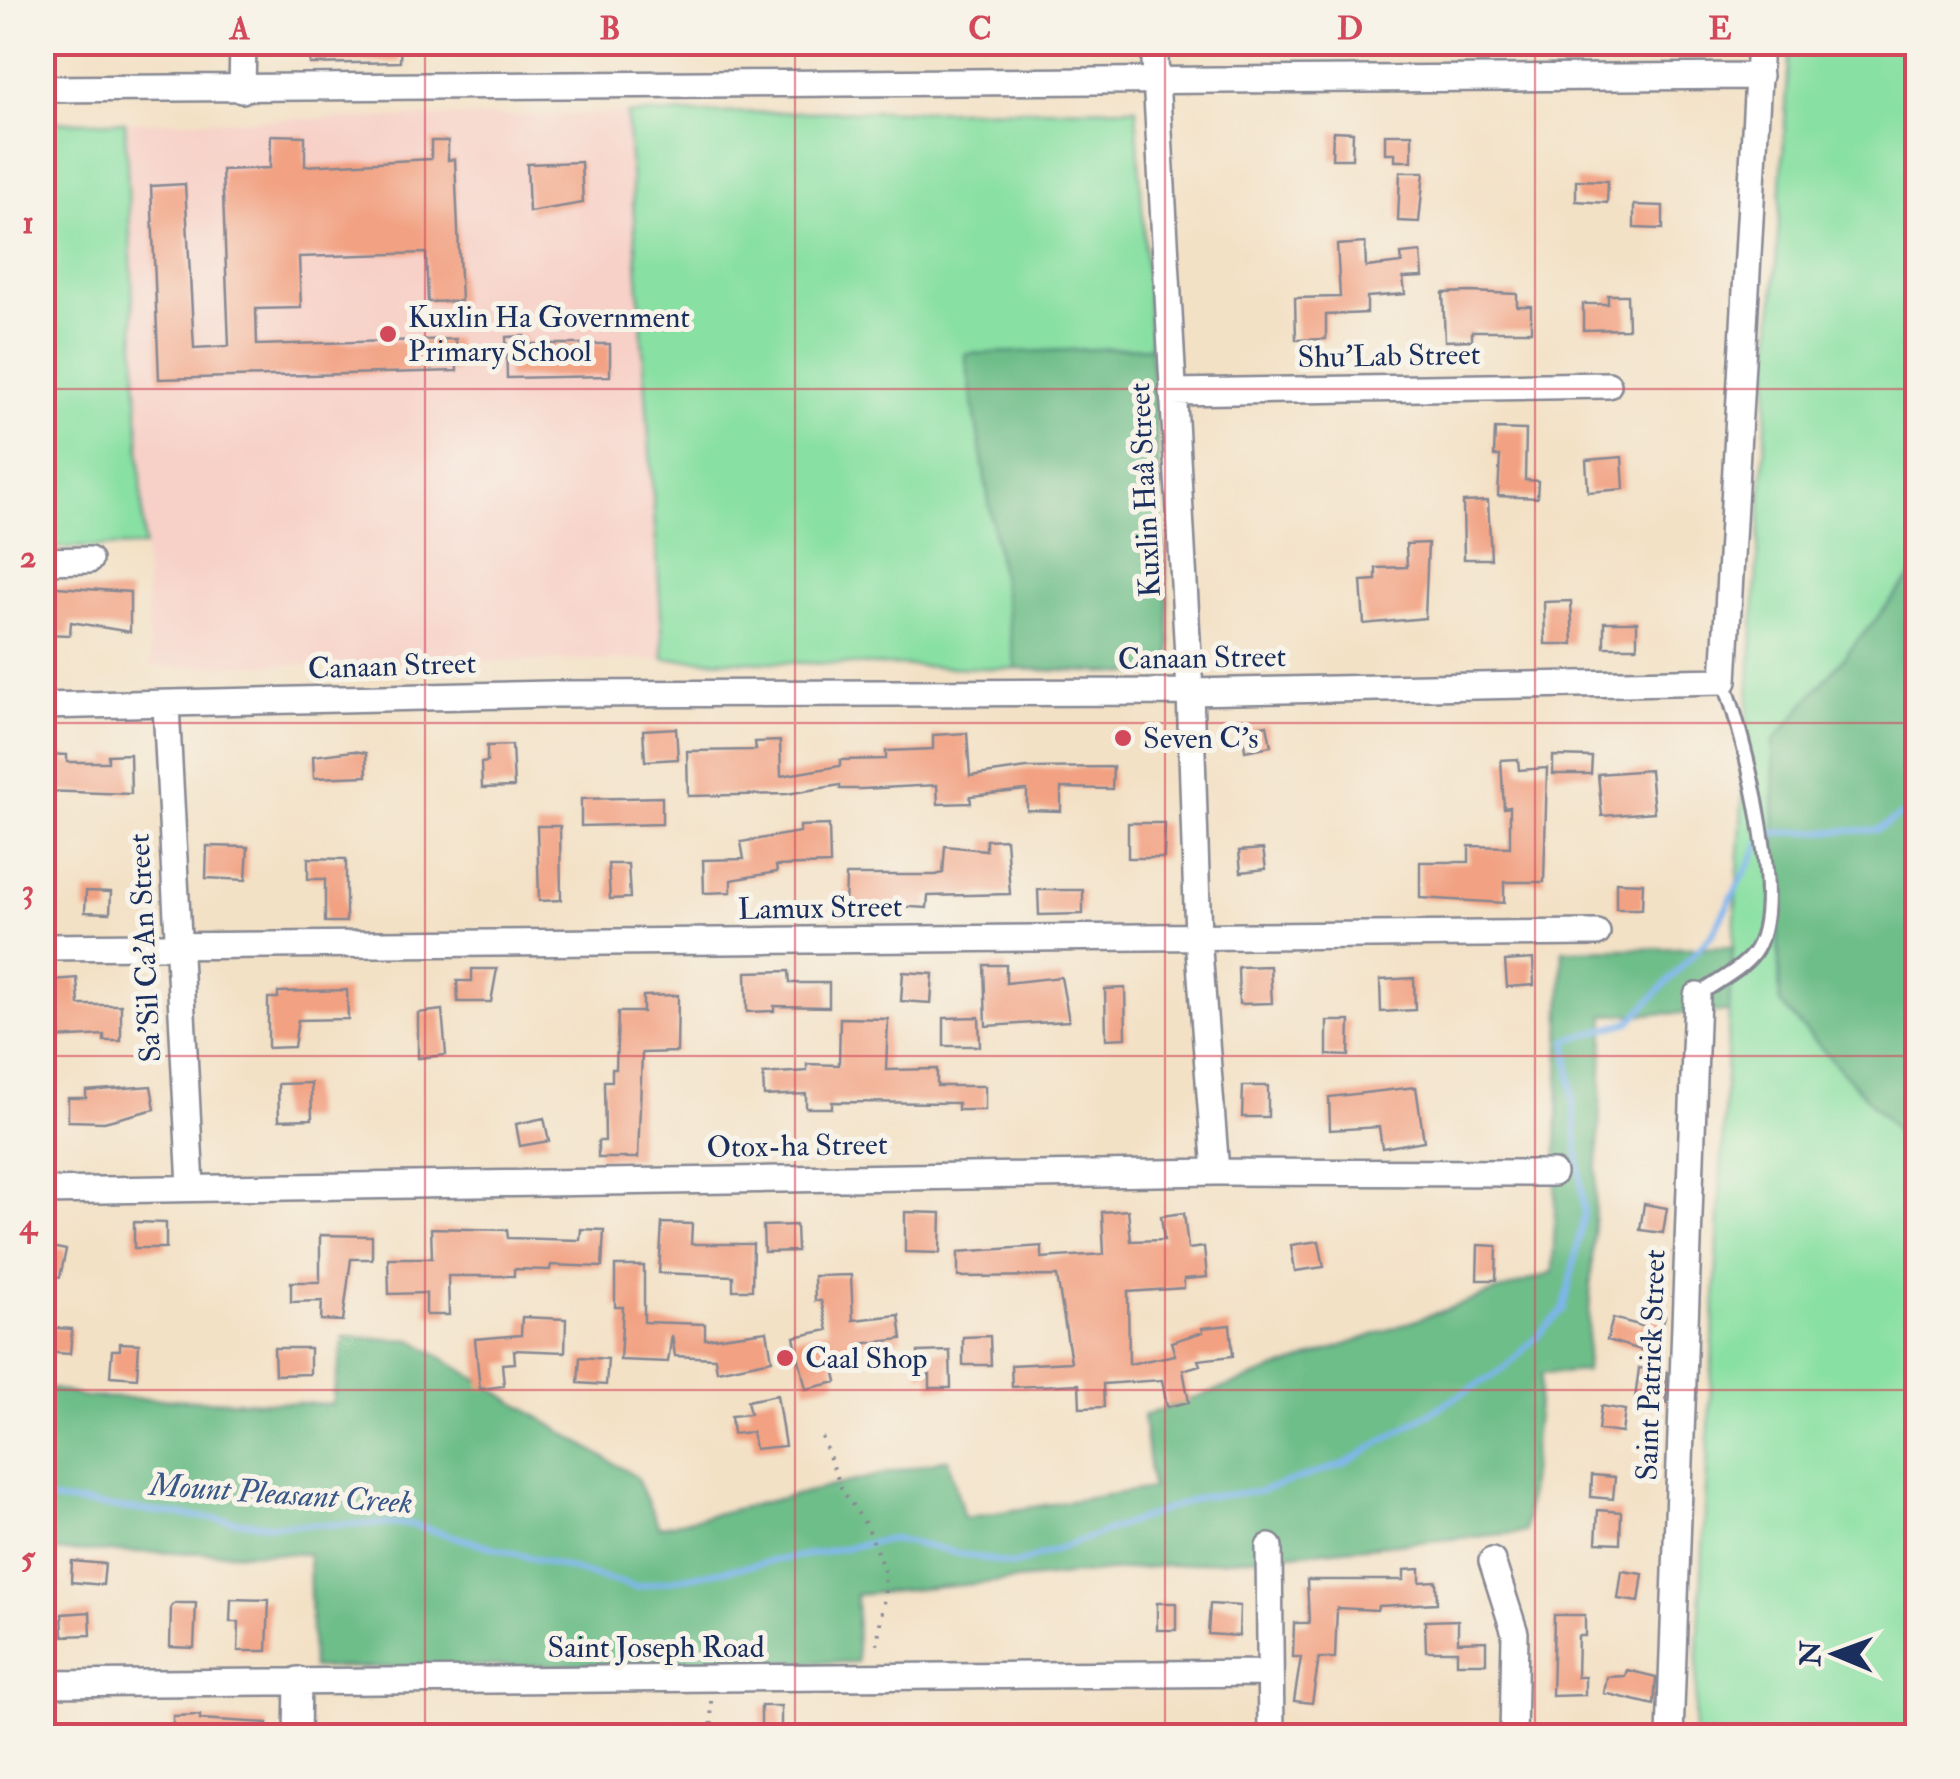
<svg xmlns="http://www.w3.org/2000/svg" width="1960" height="1779" viewBox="0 0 1960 1779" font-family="'IM FELL Double Pica',serif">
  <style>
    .built { fill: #f7d1c8 }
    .green { fill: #89e0a3; stroke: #528880; stroke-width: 2.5 }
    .forest { fill: #6ebe89; stroke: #447674; stroke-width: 2.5 }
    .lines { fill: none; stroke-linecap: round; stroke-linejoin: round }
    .stream { stroke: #7eb5ee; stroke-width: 6 }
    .building { fill: #f2a182 }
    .service-casing { stroke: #878892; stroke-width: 18 }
    .minor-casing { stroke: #878892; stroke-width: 30 }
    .path { stroke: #878892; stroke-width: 4; stroke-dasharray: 2.5 8; stroke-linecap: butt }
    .service { stroke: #fff; stroke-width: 12 }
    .minor { stroke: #fff; stroke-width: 25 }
    .grid { fill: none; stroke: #d1495b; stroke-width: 2.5; stroke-opacity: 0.55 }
    .poi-dot { fill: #d1495b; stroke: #f7f3e8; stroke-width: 4 }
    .labels { text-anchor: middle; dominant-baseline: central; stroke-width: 10; stroke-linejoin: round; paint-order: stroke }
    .poi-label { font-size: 30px; fill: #1b2f5e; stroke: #f7f3e8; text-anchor: start }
    .street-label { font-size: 30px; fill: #1b2f5e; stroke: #f7f3e8 }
    .water-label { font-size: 32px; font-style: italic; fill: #395789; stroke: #f7f3e8 }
    .neatline { fill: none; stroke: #d1495b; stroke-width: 4 }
    .grid-label { font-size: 32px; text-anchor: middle; font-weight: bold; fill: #d1495b }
  </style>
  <rect width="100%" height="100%" fill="#f7f3e8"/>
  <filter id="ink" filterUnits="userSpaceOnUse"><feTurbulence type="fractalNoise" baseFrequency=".01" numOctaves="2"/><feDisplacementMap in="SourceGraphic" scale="20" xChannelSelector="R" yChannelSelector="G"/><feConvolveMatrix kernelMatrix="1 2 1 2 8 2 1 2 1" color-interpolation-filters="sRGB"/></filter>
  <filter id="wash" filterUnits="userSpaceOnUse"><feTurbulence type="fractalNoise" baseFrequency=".0048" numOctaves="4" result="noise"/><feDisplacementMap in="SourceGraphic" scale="40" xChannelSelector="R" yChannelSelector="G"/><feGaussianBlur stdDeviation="2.25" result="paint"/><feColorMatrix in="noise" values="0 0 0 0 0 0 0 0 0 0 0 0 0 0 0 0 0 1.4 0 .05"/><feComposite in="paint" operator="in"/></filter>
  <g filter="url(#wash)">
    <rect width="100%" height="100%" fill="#f3e1c6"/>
    <!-- built -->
    <path class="built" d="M627,114l37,545 -514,8 -25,-545z"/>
    <!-- green -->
    <path class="green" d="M1790,43h127v527l-144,173 7,260 137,150v583h-223l35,-724z
      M1136,108l15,239 -185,8 50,314 -352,-10 -37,-545z
      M43,122h82l19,424 -101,2z"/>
    <!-- forest -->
    <path class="forest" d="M1151,347l21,321 -7,7 -149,-6 -51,-315z
      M1917,570v583l-137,-150 -7,-261z
      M1733,947l-4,65 -124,3 -19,356 -45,3 -16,158 -669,63 1,67 -545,6 -3,-114 -266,-3 -1,-165 42,11 248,7 12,-67 69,3 223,137 23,50 289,-68 16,59 188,-30 -9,-72 410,-144 10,-322z"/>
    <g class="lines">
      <!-- stream -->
      <path class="stream" d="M42,1499l228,26 139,-1 226,63 257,-48 122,26 186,-68 58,-5 86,-28 160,-95 60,-60 20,-95 -17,-174 63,-18 83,-89 53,-100 111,-3 41,-25"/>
    </g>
    <g id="blocks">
      <!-- building -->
      <path class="building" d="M311,42h90l-1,20 -90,2z
        M1333,131l20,1 -1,27h-20z
        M1385,134h27v27h-17v-8h-10z
        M271,135l34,1v30l126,-7v-18h17v19l7,-1 6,142 -33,1 -2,-49 -127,4 2,51 -45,1 1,36 199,-6 1,32 -298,8 -8,-193 34,-2 9,164 35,-2 -7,-176 48,-2z
        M581,162l2,41 -54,9 -2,-48z
        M1400,172h24l-5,50 -21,-1z
        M1576,180l32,1 -1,22 -31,-2z
        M1634,205l29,1v23l-29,-1z
        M1365,243l1,24 36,-4 -1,-9 20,-2 2,25 -20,1 2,16 -38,3v16l-41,2v24l-30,1 -1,-42 45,-1 -3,-52z
        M1471,292l46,2v12h14v25h-59v9l-27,1 -2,-48z
        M1608,295h19l1,34 -45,1v-26h25z
        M524,336v8h86v32l-103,2 -1,-41z
        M1495,429l31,1 -1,50 13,1 -1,17 -39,-2 2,-40h-6z
        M1622,457l2,32 -36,3 -2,-32z
        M1488,501l3,58h-27l-1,-57z
        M1428,543l-3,75 -61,6 -3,-43 15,-1v-12l31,-1 -1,-23z
        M42,586l88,6v40l-59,-10 -1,13 -28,-1z
        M1571,601l2,43h-28l-1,-42z
        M1604,622h33v25h-33z
        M1267,725l4,21 -26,5 -2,-22z
        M676,728l2,31 -33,2 -2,-31z
        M967,733l3,43 57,-8 86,-1 -1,22 -51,-1v23l-34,-1v-20l-57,6 1,7 -33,1 -1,-19 -76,4h-21v-4l-53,9 -99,2 -1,-45 69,-1 -1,-8 25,-1 1,35 59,-10v-6l46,-1v-8l47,-2v-14z
        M512,745l2,42 -32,1 -1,-25 6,-1v-16z
        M353,751l13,2 1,23 -53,2 -1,-22z
        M45,754l22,1v7h41v-7l22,-1 1,40 -89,-3z
        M1553,756l39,1 -1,17h-38z
        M1518,759l1,11 28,-2 -3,114h-40v21l-84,-5v-36h49v-16l41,1v-40l-6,1 -3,-48z
        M1650,770l4,42 -52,4 -4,-42z
        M662,797v27l-81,2v-27z
        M1128,823h37l-1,35h-36z
        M829,825l1,39 -54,2 1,6 -46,8v12l-27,1 -1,-33 41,-1 -3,-17 59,-10v-6z
        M537,826h23l1,74 -22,1z
        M1006,839l4,55 -82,2 -1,12 -50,-3v6h-32l1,-36h90l7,-2 2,-27 41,4v-10z
        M207,846l41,1 -2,33 -40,-2z
        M1263,849l3,20 -25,3 -2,-21z
        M308,858l38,1v63h-21v-43h-17z
        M608,864h20l2,34 -20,1z
        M1616,882l27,1 -1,26h-26z
        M1038,890h45v24l-44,1z
        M86,891l25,1 -1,21 -25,-1z
        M1533,959l1,26 -27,2 -2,-26z
        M984,965h22v18l55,-6 8,44 -83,5z
        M1270,966l2,37 -33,1 -1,-37z
        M472,969h25l-6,33h-33l-1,-21h15z
        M789,971l1,12h39v24l-55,-1v5l-27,1 -1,-40z
        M903,972l30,2 -2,29 -30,-2z
        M77,978l2,27h42v36h-17v-6l-47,3 -4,-58z
        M1414,978l1,32 -34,2 -1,-32z
        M1125,988l1,50 -20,1 -1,-50z
        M347,990l1,29 -50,1 -4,27 -26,1v-50h10v-6z
        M678,995l-1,57 -35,1 -4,105h-40v-17h7l-1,-60h8v-12h4l2,-57h25v-16z
        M442,1010l4,45 -28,3v-45z
        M979,1017l1,29h-36v-28z
        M840,1018l48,1 -2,51 51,-1v17h48v24h-27v-7l-126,-1v6h-26v-14l-42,2 -1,-22 44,-3v-7l32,1z
        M1327,1021h23l-1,35 -22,-1z
        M311,1083l1,36 -33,1 -1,-36z
        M151,1086l4,23 -51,13 -36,-1v-23h18v-7z
        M1243,1086h25v31h-26z
        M1416,1087l8,54 -42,7 -3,-21 -49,3 -1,-33z
        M544,1118l5,23 -29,5 -4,-22z
        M1644,1204l23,4 -4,25 -23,-3z
        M1128,1210l3,31 33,-1 -3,-24 23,-3 4,36 16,-2 3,30 -23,2v9l-56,4 1,72 46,-9 -4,-13 32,-10 -1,-4 28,-3 3,31 -35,4 2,5 -17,5 6,32 -22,5 -5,-27 -59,4 1,23 -24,1 -1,-24 -67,3 -1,-22 60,-3 -14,-86 -99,1v-25l84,-6v12l62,-4 -2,-42z
        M905,1212l36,1 -1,40 -35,-1z
        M134,1222l32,1v25h-32z
        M662,1223l30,1 -1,20h62l-1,46h-19v-14l-74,-3z
        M796,1225l1,26 -33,1 -1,-26z
        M431,1228l76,2 1,8 72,2 1,-11 23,1 -2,37 -51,-2 -1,5 -36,-1v7h-66l1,39h-23v-22l-37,1 -1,-36h44z
        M320,1235l52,1v23h-21l-8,62 -22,-1 1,-19 -31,1v-20h29z
        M1319,1241l5,26 -29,4 -4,-26z
        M42,1245l24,5 -6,27 -18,-4z
        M1478,1245l19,1 -1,34h-19z
        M615,1266h29v56l61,2v15l62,-8 5,29 -55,11 -2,-13 -40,-2 -3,-21 -4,27 -48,-2 3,-53h-8z
        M851,1275l2,45 46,-5 3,24 -43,5 2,9 -29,7 5,22 -31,7 -12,-52 34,-7 -7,-29h-6l-1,-25z
        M1646,1310l19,6 -11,38 -47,-14 6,-22 29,8z
        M522,1317l44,2 -1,33 -51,-2 1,13 -13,1 2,22 -24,3 -5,-50 46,-4z
        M42,1327l30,2 -2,25 -28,-2z
        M990,1336l1,29h-28v-28z
        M120,1343l19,1 -2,34 -27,-2 2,-26h8z
        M274,1348h36v26l-35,1z
        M950,1351l1,37h-21v-13h-11l-1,-23z
        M580,1357l28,2 -2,26 -28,-2z
        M1639,1368l28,4 -1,31 -31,-4z
        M777,1395l8,51 -30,3 -3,-17 -19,2 -2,-18 19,-2 -3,-13z
        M1601,1406l24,4 -3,23 -24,-3z
        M1592,1475l23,2 -2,22 -22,-2z
        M1598,1510l23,2 -1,31 -24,-1z
        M72,1561l33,3 -2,21 -32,-3z
        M1420,1569v13l16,-1 1,22 -59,3 -1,4 -40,-2 -2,50h-16l-7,45 -18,-2 7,-44h-8l1,-34h15l-2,-43h97v-10z
        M1622,1571l21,3 -4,28 -21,-3z
        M231,1599l38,1 -2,51h-29l1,-29h-9z
        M175,1603h21l-2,45 -24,-1 1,-40z
        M1157,1603h19v27h-19z
        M1210,1604l30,2 -1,30 -31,-2z
        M90,1612l1,23 -28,1 -1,-22z
        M1554,1615h31v21h-7l-1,41h8v18l-33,1z
        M1458,1620v22l28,-1v22h-29v-12h-31l-1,-30z
        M1627,1670l29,7 -2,28 -50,-12 3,-16 18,-1z
        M761,1706h20v30h-20z
        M200,1715v4l68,4 -1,13h-94v-20z"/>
    </g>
  </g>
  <g filter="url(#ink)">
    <use href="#blocks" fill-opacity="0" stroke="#878892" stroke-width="2.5"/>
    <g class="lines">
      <!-- service casing -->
      <g class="service-casing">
        <path id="service" d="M1697,996c17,-13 44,-26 56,-42 37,-48 -10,-219 -29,-273"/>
      </g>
      <!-- minor casing -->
      <g class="minor-casing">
        <path id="minor" d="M1154,42l36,650 8,245 18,235
          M42,89l1717,-13
          M242,90l1,-48
          M1172,392l436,-7
          M42,561l47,-1
          M166,705l25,482
          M42,706l511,-12 637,-2 534,-11 36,-639
          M42,947l1555,-14
          M42,1191l1174,-19 337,1
          M1269,1547l2,189
          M1492,1561l23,72 -2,103
          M42,1684l1228,-11
          M297,1736l1,-56
          M1670,1736l27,-740"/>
      </g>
      <!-- path -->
      <path class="path" d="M822,1437l20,53 26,38 16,43 1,19 -9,62
        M711,1701l1,35"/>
      <!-- service -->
      <use href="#service" class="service"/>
      <!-- minor -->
      <use href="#minor" class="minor"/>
    </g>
  </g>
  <!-- grid -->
  <path class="grid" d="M425,42v1694M795,42v1694M1165,42v1694M1535,42v1694M42,389h1876M42,723h1876M42,1056h1876M42,1390h1876"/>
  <!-- markers -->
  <g class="poi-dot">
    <circle cx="388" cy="334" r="10"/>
    <circle cx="1123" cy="738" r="10"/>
    <circle cx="785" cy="1358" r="10"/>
  </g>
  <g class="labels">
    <!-- poi labels -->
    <g class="poi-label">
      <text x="408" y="317">Kuxlin Ha Government<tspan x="408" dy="34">Primary School</tspan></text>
      <text x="1143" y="738">Seven C's</text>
      <text x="805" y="1358">Caal Shop</text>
    </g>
    <!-- street labels -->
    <g class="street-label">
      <text transform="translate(1389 356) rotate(-1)">Shu'Lab Street</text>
      <text transform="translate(1145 490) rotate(-93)">Kuxlin Haâ Street</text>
      <text transform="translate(1202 658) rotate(-1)">Canaan Street</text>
      <text transform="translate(392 666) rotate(-2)">Canaan Street</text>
      <text transform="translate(820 908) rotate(-1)">Lamux Street</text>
      <text transform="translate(145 948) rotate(-93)">Sa'Sil Ca'An Street</text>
      <text transform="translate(797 1146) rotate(-1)">Otox-ha Street</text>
      <text transform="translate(1651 1365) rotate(-88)">Saint Patrick Street</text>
      <text x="656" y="1647">Saint Joseph Road</text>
    </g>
    <!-- water labels -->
    <g class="water-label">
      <text transform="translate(281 1494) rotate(4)">Mount Pleasant Creek</text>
    </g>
  </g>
  <!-- margin -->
  <rect width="1960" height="1779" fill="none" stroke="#f7f3e8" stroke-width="110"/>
  <!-- north arrow -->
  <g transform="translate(1835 1654) rotate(271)" stroke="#f7f3e8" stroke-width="8" paint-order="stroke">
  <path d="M0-8L18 38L0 25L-18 38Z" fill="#1b2f5e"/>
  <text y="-15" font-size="28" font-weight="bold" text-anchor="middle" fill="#1b2f5e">N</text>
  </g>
  <rect x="55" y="55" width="1850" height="1669" class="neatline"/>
  <g class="grid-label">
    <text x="240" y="39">A</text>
    <text x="610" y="39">B</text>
    <text x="980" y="39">C</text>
    <text x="1350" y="39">D</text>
    <text x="1720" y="39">E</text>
    <text x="28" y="233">1</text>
    <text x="28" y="567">2</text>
    <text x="28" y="901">3</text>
    <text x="28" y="1235">4</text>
    <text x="28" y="1568">5</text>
  </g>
</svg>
